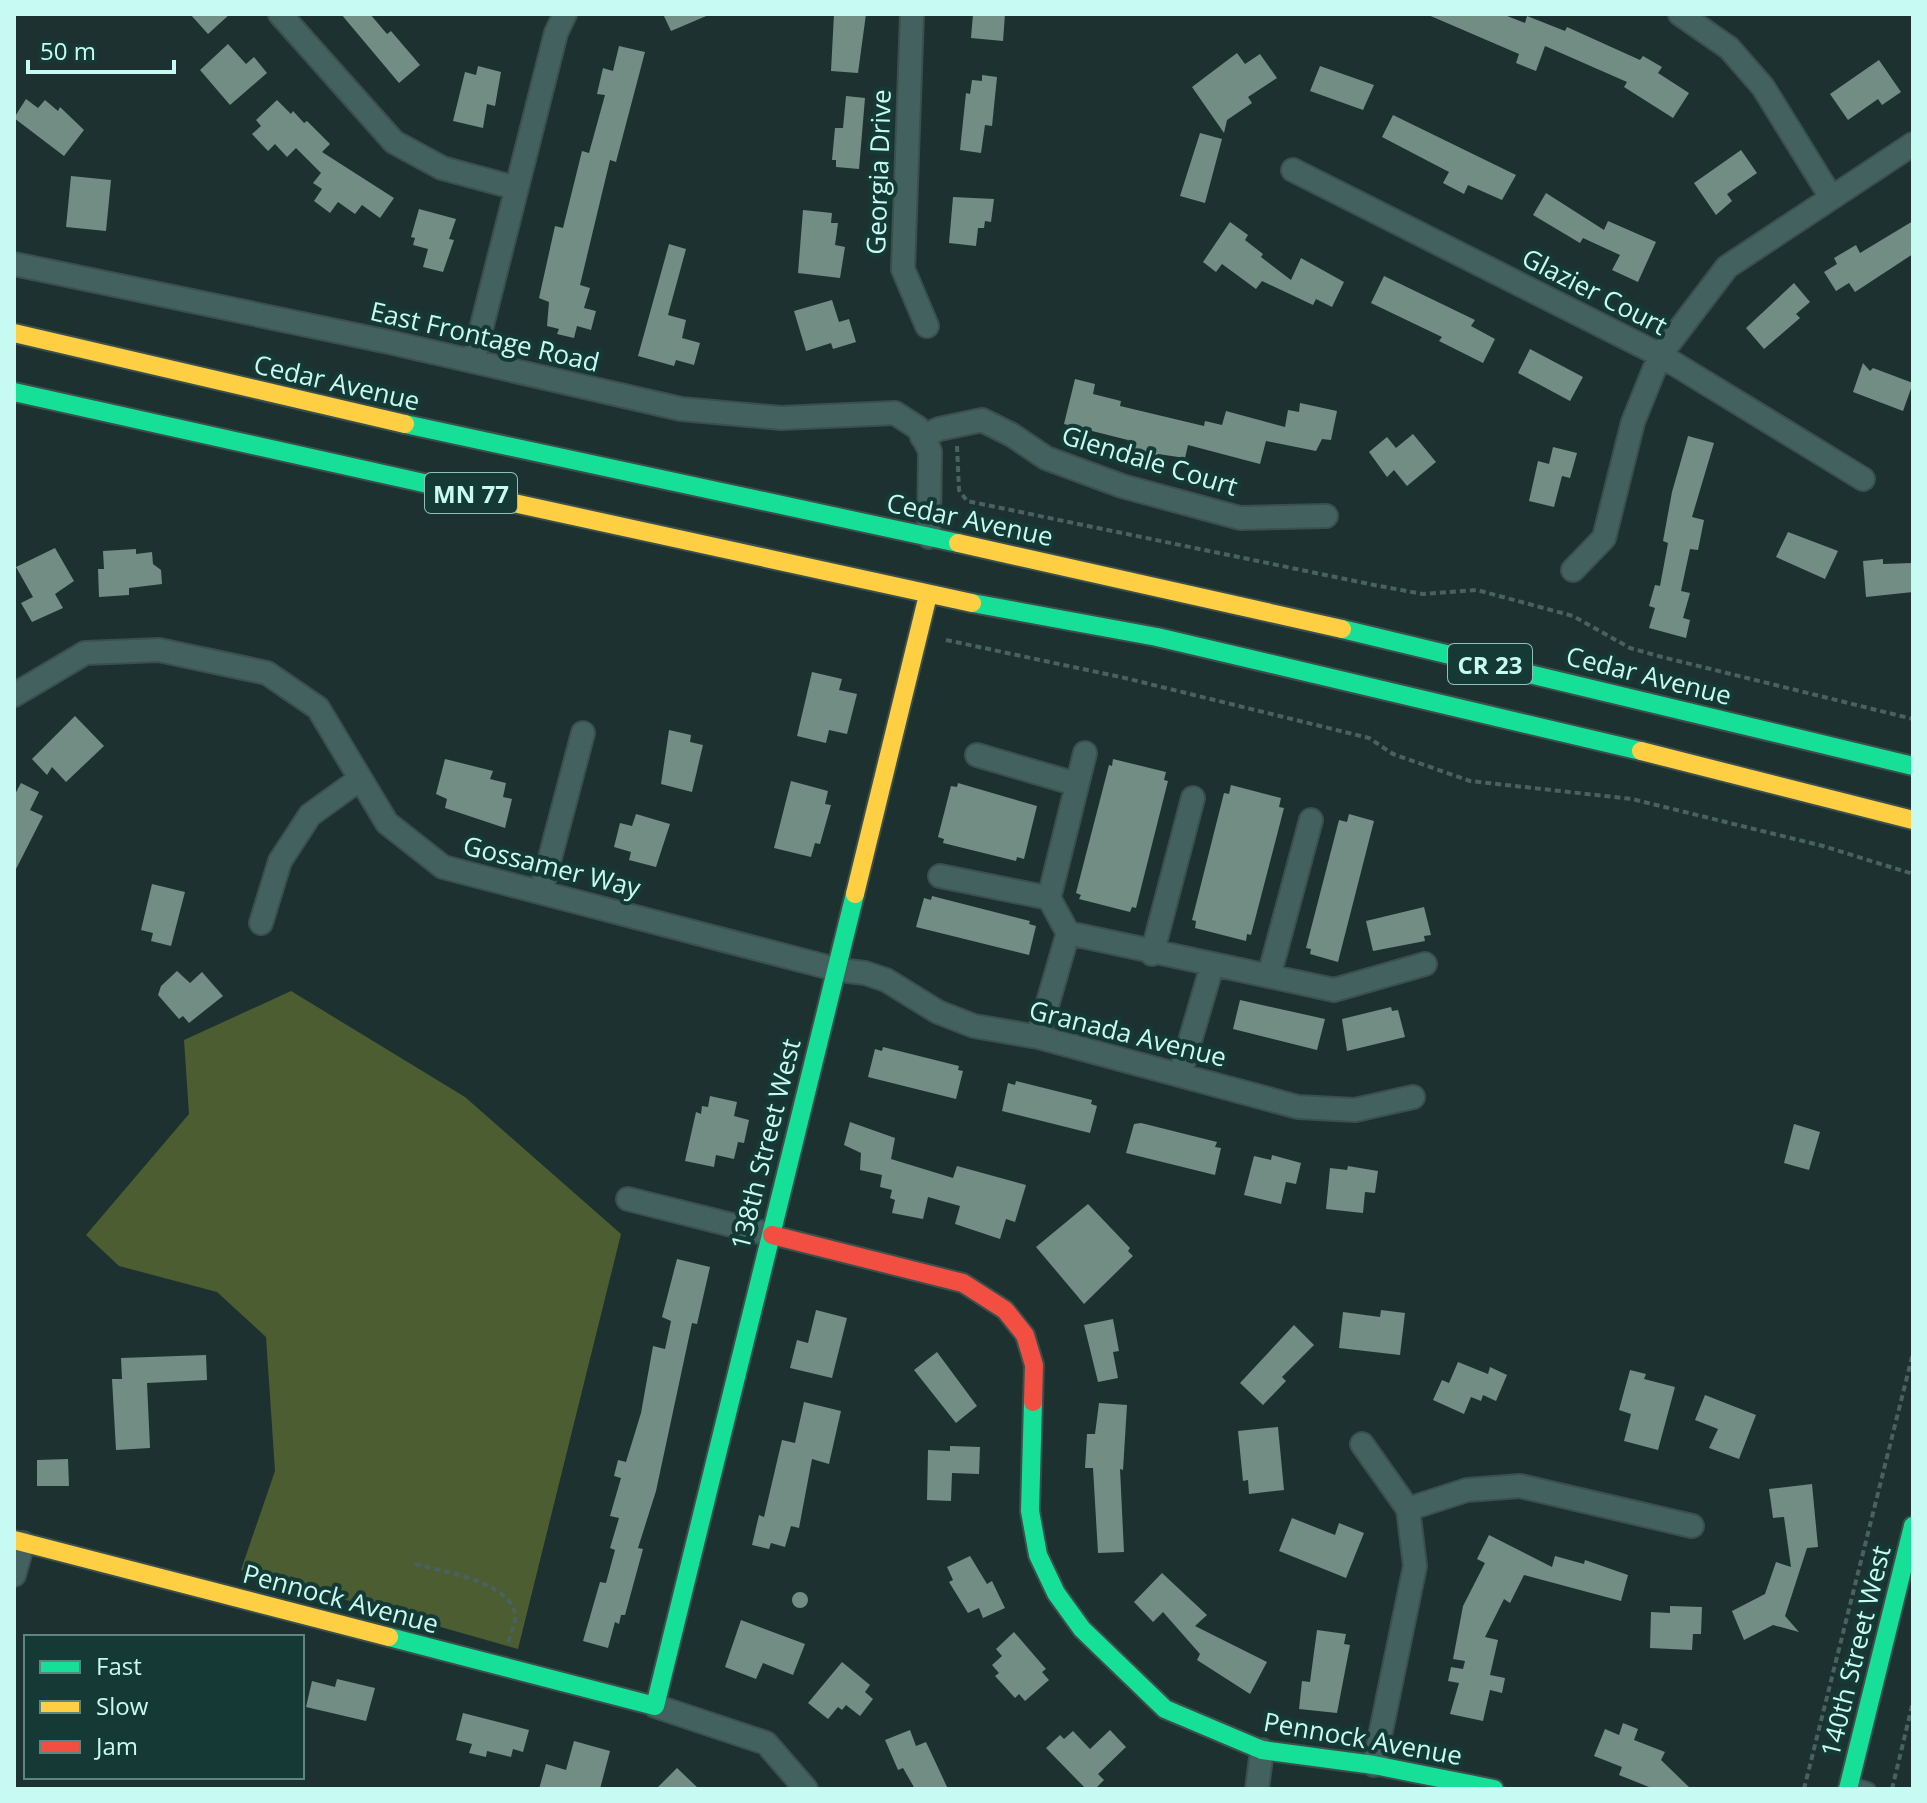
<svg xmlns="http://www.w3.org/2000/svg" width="1927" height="1803" viewBox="0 0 1927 1803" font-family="'Open Sans',sans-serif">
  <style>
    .green { fill: #4b5d31 }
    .building { fill: #718d84 }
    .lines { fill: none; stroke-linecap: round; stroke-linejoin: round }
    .lane-casing { stroke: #3b4f4c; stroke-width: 15 }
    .street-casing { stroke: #3b4f4c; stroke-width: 26 }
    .fast-casing { stroke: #3b4f4c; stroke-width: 22 }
    .slow-casing { stroke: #3b4f4c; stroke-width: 22 }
    .jam-casing { stroke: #3b4f4c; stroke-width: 22 }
    .path { stroke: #48625f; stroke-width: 4; stroke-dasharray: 6 4; stroke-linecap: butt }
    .lane { stroke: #43625f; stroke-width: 11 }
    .street { stroke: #43625f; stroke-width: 22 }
    .fast { stroke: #16e098; stroke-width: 18 }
    .slow { stroke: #ffcf43; stroke-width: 18 }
    .jam { stroke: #f24e42; stroke-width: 18 }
    .labels { text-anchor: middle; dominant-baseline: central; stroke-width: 8; stroke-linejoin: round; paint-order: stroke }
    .shield { fill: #153a36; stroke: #91c0ba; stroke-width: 2 }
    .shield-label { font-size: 24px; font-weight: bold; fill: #c6faf2 }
    .street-label { font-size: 26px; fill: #c6faf2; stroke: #153a36 }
  </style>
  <rect width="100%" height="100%" fill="#1d3230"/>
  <!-- green -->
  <path class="green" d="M291,991l174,106 156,137 -103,415 -277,-79 34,-99 -9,-134 -49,-45 -98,-26 -33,-31 103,-121 -5,-74z"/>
  <!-- building -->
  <path class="building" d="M190,14h40l-22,20z
    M341,14h29l17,20 4,-3 29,34 -21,18z
    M663,14h48l-40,17z
    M834,14h32l-8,59 -27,-2z
    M973,14h32l-2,27 -32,-3z
    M1426,14h76l23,9 2,-7 38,15 2,-4 73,33 3,-4 19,11 -4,6 31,20 -16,25 -49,-31 3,-5 -82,-36 -9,25 -20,-8 3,-9z
    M228,44l18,20 8,-7 13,16 -37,32 -30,-35z
    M619,46l26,6 -29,110 -6,-2 -30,125 10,3 -6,20 12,3 -5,19 -14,-4 -3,12 -17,-4 2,-5 -12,-3 2,-24 -10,-4 16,-72 8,2 19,-77 7,2 16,-58 -8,-1 6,-26 10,3z
    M1237,53l8,11 15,-10 17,24 -29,19 4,6 -25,17 -3,13 -32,-46z
    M1879,60l22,32 -19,13 -4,-6 -30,21 -18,-26z
    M478,66l23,6 -6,34 -8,-2 -4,24 -30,-7 12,-49 11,3z
    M1320,66l54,19 -11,25 -53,-19z
    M982,75l15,2 -5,49 -7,-1 -4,28 -21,-3 6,-57 4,1 2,-14 10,1z
    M846,96l19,2 -6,71 -23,-2v-7h-4l3,-32h8z
    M26,99l12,9 7,-8 13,11 2,-4 24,23 -20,26 -50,-38z
    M277,100l14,14 2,-3 11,12 3,-2 23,23 -8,8 72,46 -14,20 -18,-13 -7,9 -17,-12 -8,11 -16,-12 8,-12 -9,-6 8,-10 -25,-25 -9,9 -12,-13 -7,7 -16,-17 9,-8 -5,-6z
    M1393,115l123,60 -14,25 -34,-15 -4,9 -21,-11 6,-11 -67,-35z
    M1200,133l22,6 -17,64 -25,-7z
    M1741,150l16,23 -30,21 5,7 -16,14 -22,-32z
    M71,176l40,4 -5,51 -40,-4z
    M1546,193l58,37 4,-9 48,21 -18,40 -26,-12 8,-15 -37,-17 -3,5 -47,-28z
    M953,197l41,2 -3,23 -6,-1 -1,7h-6l-2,18 -27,-3z
    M419,209l37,10 -7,20 5,1 -11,32 -20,-5 5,-18 -15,-4 2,-7 -4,-1z
    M803,210l29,3 -1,10h7l-3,22 10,2 -5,31 -42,-5z
    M1913,221v33l-58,38 -6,-9 -13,8 -12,-19 13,-8 -3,-6 22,-13 4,8z
    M1230,222l18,13 -3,5 18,14 -2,3 30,23 10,-22 43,24 -12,25 -16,-8 -3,6 -51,-24 -6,8 -34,-25 -6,8 -13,-10z
    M669,244l17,5 -18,66 18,5 -4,18 18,5 -6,22 -18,-5 -2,6 -36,-10z
    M1384,276l91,44 -4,6 24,13 -12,24 -44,-22 3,-4 -71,-34z
    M1794,283l16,19 -14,12 4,4 -36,31 -18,-21z
    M832,300l7,22 10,-3 7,23 -23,7 -2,-6 -25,8 -12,-40z
    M1530,349l53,28 -13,24 -52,-28z
    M1863,363l7,8 3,-3 40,15 -10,28 -50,-19z
    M1075,379l20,5 -2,10 28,7 -1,5 84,20 1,-5 17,4 4,-14 59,16 3,-17 11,2 1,-9 37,8 -6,29 -9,-1 -6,12 -50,-10 -6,23 -72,-19 -3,13 -27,-4 -1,3 -31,-10 2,-7 -64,-16z
    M1413,434l23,28 -29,24 -13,-16 -7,7 -18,-25 18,-15 9,11z
    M1688,436l26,7 -22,74 12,3 -6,30 -8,-1 -9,42 9,2 -7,25 7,2 -4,18 -37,-10 6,-20 -6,-2 6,-21 5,1 8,-43 -5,-2 9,-49z
    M1553,447l24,6 -7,25 -8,-2 -8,31 -25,-6 9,-40 11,3z
    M1788,532l50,19 -13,28 -49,-22z
    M55,548l19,33 -19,13 8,14 -31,14 -11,-19 12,-6 -17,-30z
    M136,549v5l16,-2 1,12 8,6 1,14 -33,4v7l-30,2 -1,-28h6l-1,-18z
    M1883,559v5l30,-1v29l-47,5 -3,-36z
    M812,672l30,7 -3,11 18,4 -10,40 -18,-4 -3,13 -29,-7z
    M75,716l29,30 -38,36 -14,-15 -5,8 -15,-16z
    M669,730l22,5 -1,7 13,3 -11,47 -31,-8z
    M445,759l48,12 -3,8 16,4 -3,14 9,2 -7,29 -60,-20 2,-9 -11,-5z
    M1113,759l53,13 -2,8 4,1 -32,127 -4,-1 -2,5 -51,-13 2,-4 -5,-2 33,-128 3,1z
    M791,781l37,10 -3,13 6,1 -11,39 -5,-1 -4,14 -37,-9z
    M21,783l18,9 -9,18 13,6 -29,57v-77z
    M958,783l79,23 -13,53 -7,-2 -1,4 -73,-18 1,-4 -6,-2 13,-51 6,1z
    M1231,785l50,13 -2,9 5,1 -33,127 -4,-1 -1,7 -51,-13 1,-7 -4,-1 32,-127 5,1z
    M636,814l34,10 -14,43 -27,-7 2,-8 -17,-5 6,-24 12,3z
    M1349,814l25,7 -36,141 -28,-8 1,-5 -5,-1 33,-128 8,2z
    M152,884l33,8 -14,54 -20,-5 2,-8 -12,-3z
    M932,896l98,25 -1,3 7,2 -7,29 -113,-28 8,-29 7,2z
    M1424,907l7,28 -7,1 1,5 -52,10 -7,-30z
    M177,971l13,12 12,-11 21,24 -34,27 -6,-7 -4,3 -21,-24 3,-9z
    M1240,1000l85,19 -8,31 -84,-21z
    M1391,1007l1,4 6,-1 7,27 -58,14 -5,-32z
    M883,1047l76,19 -1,4 5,1 -7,28 -88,-22 7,-28 7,2z
    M1016,1081l76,19 -1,4 6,2 -7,27 -88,-22 6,-28 7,2z
    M710,1096l27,6 -3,14 15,4 -5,23 -6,-1 -4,17 -18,-4 -2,12 -29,-6 11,-49 5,2 1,-8 6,1z
    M850,1122l45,16 -4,21 62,19 4,-12 69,19 -11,37 -9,-3 -6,20 -45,-15 5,-18 -32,-9 -5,22 -31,-6 3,-13 -5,-2 2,-8 -12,-3 2,-12 -22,-5 1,-17 -17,-8z
    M1141,1123l76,19 -2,5 6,1 -6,27 -89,-22 8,-29z
    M1794,1124l26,8 -11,38 -25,-7z
    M1272,1155l29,8 -5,21 -10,-2 -5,22 -37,-9 10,-39 17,4z
    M1348,1166l30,5 -3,22 -10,-1 -2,21 -37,-4 4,-41 17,2z
    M1088,1204l42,44 -2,3 5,5 -49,48 -48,-57z
    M677,1259l33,8 -13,57 -5,-1 -36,168 -18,57 5,1 -18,66h-4l-2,9 -4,-2 -7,26 -25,-7 17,-59 6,1 9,-33 -5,-2 9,-30 -9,-2 11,-38 -7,-2 4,-16 8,2 15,-49 12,-67 12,3 6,-28 -9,-4z
    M816,1310l31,8 -15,60 -42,-10 7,-28 11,3z
    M1381,1310l24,3 -5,42 -61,-7 4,-36 37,5z
    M1113,1319l6,32 -6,1 5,26 -20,4 -14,-57z
    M1294,1325l20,20 -32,32 4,4 -23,24 -23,-22z
    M937,1352l40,54 -21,17 -42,-53z
    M206,1355l1,25 -60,3 3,65 -34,2 -4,-71h10l-1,-21z
    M1458,1362l30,12 2,-7 17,8 -11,26 -13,-6 -2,6 -10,-4 -7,17 -31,-14 9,-20 7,3z
    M1630,1370l16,4 -2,5 31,8 -17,63 -34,-9 7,-27 -12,-4z
    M1705,1395l51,20 -17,44 -30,-11 9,-19 -23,-9z
    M804,1402l37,9 -12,53 -17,-5 -13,69 -8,-2 -6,21 -14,-4 -2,6 -17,-4 7,-30 5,2 18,-77 13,3z
    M1099,1403l28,2 -4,65 -3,-1 4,83 -26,1 -5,-85h-8l2,-34h8z
    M1278,1427l6,63 -35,4 -1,-14 -5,1 -5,-50z
    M950,1446l30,1 -1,27 -27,-1 -1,28 -24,-1 1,-50 22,1z
    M68,1459l1,27h-32v-26z
    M1812,1484l6,63 -11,1 -22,68 14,16 -26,-7 -29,15 -12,-29 33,-17 11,-32 15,5 -7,-50 -11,1 -4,-29z
    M1292,1518l43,17 4,-12 25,10 -18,45 -67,-27z
    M1489,1535l63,32 3,-11 29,8 1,-4 43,15 -7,26 -97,-26 -14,28 -6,-4 -19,38 13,3 -8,35 15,3 -3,15 -12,-3 -7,31 -33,-7 9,-31 -11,-2 3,-14 12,2 2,-8 -12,-2 10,-53 22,-43 -8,-4z
    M970,1556l17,28 5,-3 13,27 -22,10 -4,-10 -11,5 -19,-31 4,-2 -6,-13z
    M1162,1573l45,42 -12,11 72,36 -17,32 -53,-34 3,-6 -37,-42 -10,10 -19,-20z
    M792 1600a8 8 0 1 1 16 0a8 8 0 1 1-16 0Z
    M1670,1606l32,1 -1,27h-8l-1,16 -42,-2 1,-36 19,1z
    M741,1620l64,24 -12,31 -30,-12 -7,16 -31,-12z
    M1317,1630l29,4 -2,10 6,1 -13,68 -38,-4 3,-28 8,1z
    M1014,1632l32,37 -4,3 7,8 -24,21 -6,-7 -4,4 -20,-22 4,-3 -7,-8 10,-9 -6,-7z
    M842,1662l28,23 -5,7 8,7 -13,17 -14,-11 -4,5 -4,-3 -10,12 -20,-16z
    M337,1679l38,9 -9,33 -60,-14 6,-26 23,6z
    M463,1713l66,17 -6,22 -10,-3 -2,8 -24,-6 -1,6 -17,-4 3,-9 -16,-4z
    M1623,1723l15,6 -4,11 31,12 -4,8 30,29h-37l-35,-14 3,-8 -28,-11 11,-27 14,6z
    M910,1730l6,16 10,-4 22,47h-33l-12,-21 -5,2 -13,-30z
    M1110,1730l16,17 -28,27 6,6 -9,9h-9l-40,-41 14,-13 4,4 9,-8 17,18z
    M574,1741l36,10 -10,38h-61l7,-25 20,6z
    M677,1768l22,21h-43z"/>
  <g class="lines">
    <!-- lane casing -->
    <g class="lane-casing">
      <path id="lane" d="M1850,1783l19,6"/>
    </g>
    <!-- street casing -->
    <g class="street-casing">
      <path id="street" d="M280,14l114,128 48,26 74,20
        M912,14l-9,255 24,57
        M1680,14l49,34 34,39 68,110
        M1293,170l367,185 203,124
        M14,264l375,78 292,67 100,9 114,-5 23,15 12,23 -1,86
        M473,361l83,-328 9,-19
        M922,437l17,-8 43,-9 30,15 34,23 76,28 118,32 86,-2
        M1573,570l31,-32 29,-116 27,-67 67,-88 186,-123
        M14,695l71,-42 74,-3 108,23 51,35 69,115 56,44 396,103 26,3 21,7 52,32 36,14 64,11 260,70 57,3 58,-13
        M977,755l99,29
        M940,876l109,22 19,35 266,57 91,-26
        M541,892l42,-159
        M1049,898l36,-145
        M261,923l19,-62 30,-46 50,-36
        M1152,954l41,-156
        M1269,976l42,-156
        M1038,1037l30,-104
        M1180,1075l32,-109
        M628,1199l144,36
        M1362,1444l46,65 7,57 -41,199
        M1408,1509l59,-19 53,-4 172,40
        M14,1575l9,-32
        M655,1706l111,37 40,46
        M1257,1789l5,-39"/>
    </g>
    <!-- fast casing -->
    <g class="fast-casing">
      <path id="fast" d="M14,392l486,108
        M405,424l553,119
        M972,603l185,34 484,114
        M1342,629l571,137
        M1033,1402l-3,109 8,44 18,38 26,36 83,80 97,41 112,15 120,24
        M389,1637l266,69 200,-812
        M1848,1789l65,-263"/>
    </g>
    <!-- slow casing -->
    <g class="slow-casing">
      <path id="slow" d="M14,333l391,91
        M500,500l472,103
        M958,543l384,86
        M1641,751l272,69
        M855,894l73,-299
        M14,1540l375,97"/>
    </g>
    <!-- jam casing -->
    <g class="jam-casing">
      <path id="jam" d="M772,1235l191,48 42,27 20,25 9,30 -1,37"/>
    </g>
    <!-- path -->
    <path class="path" d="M957,446l2,44 8,11 407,84 49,9 54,-4 96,26 57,32 32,9 251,62
      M946,640l179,38 244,60 24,16 77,27 162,18 191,47 90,28
      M415,1564c26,7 103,19 100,55 -1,8 -5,17 -7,25
      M1804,1789l109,-436
      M1892,1789l21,-87"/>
    <!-- lane -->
    <use href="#lane" class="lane"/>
    <!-- street -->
    <use href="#street" class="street"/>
    <!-- fast -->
    <use href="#fast" class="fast"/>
    <!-- slow -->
    <use href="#slow" class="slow"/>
    <!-- jam -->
    <use href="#jam" class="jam"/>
  </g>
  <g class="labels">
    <!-- shield labels -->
    <g class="shield">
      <rect x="425" y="473" width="92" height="40" rx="6"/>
      <rect x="1448" y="644" width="84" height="40" rx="6"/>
    </g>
    <g class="shield-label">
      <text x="471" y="493">MN 77</text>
      <text x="1490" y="664">CR 23</text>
    </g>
    <!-- street labels -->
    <g class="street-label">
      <text transform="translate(878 172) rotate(-88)">Georgia Drive</text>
      <text transform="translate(1595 291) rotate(27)">Glazier Court</text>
      <text transform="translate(485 336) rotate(13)">East Frontage Road</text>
      <text transform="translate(337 382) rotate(13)">Cedar Avenue</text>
      <text transform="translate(1150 460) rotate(17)">Glendale Court</text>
      <text transform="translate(970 519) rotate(12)">Cedar Avenue</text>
      <text transform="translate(1649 675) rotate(14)">Cedar Avenue</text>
      <text transform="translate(552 866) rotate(14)">Gossamer Way</text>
      <text transform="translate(1128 1033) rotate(14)">Granada Avenue</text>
      <text transform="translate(765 1144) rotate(-76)">138th Street West</text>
      <text transform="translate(341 1598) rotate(15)">Pennock Avenue</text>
      <text transform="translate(1855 1651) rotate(-76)">140th Street West</text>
      <text transform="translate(1363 1738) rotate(10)">Pennock Avenue</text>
    </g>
  </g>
  <!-- border -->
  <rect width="1927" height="1803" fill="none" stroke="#c6faf2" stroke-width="32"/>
  <!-- legend -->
  <rect x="24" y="1635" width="280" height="144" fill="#153a36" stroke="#5c8781" stroke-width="2"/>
  <rect x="40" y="1661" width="40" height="12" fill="#16e098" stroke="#5c8781" stroke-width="2"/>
  <text x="96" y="1675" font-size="24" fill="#c6faf2">Fast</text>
  <rect x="40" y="1701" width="40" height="12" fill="#ffcf43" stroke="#5c8781" stroke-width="2"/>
  <text x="96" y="1715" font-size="24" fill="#c6faf2">Slow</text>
  <rect x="40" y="1741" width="40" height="12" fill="#f24e42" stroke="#5c8781" stroke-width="2"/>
  <text x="96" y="1755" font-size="24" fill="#c6faf2">Jam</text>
  <!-- scale -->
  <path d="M28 60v12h146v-12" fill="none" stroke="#c6faf2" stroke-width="4"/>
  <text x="40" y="60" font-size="24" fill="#c6faf2" stroke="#153a36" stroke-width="6" paint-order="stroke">50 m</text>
</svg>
